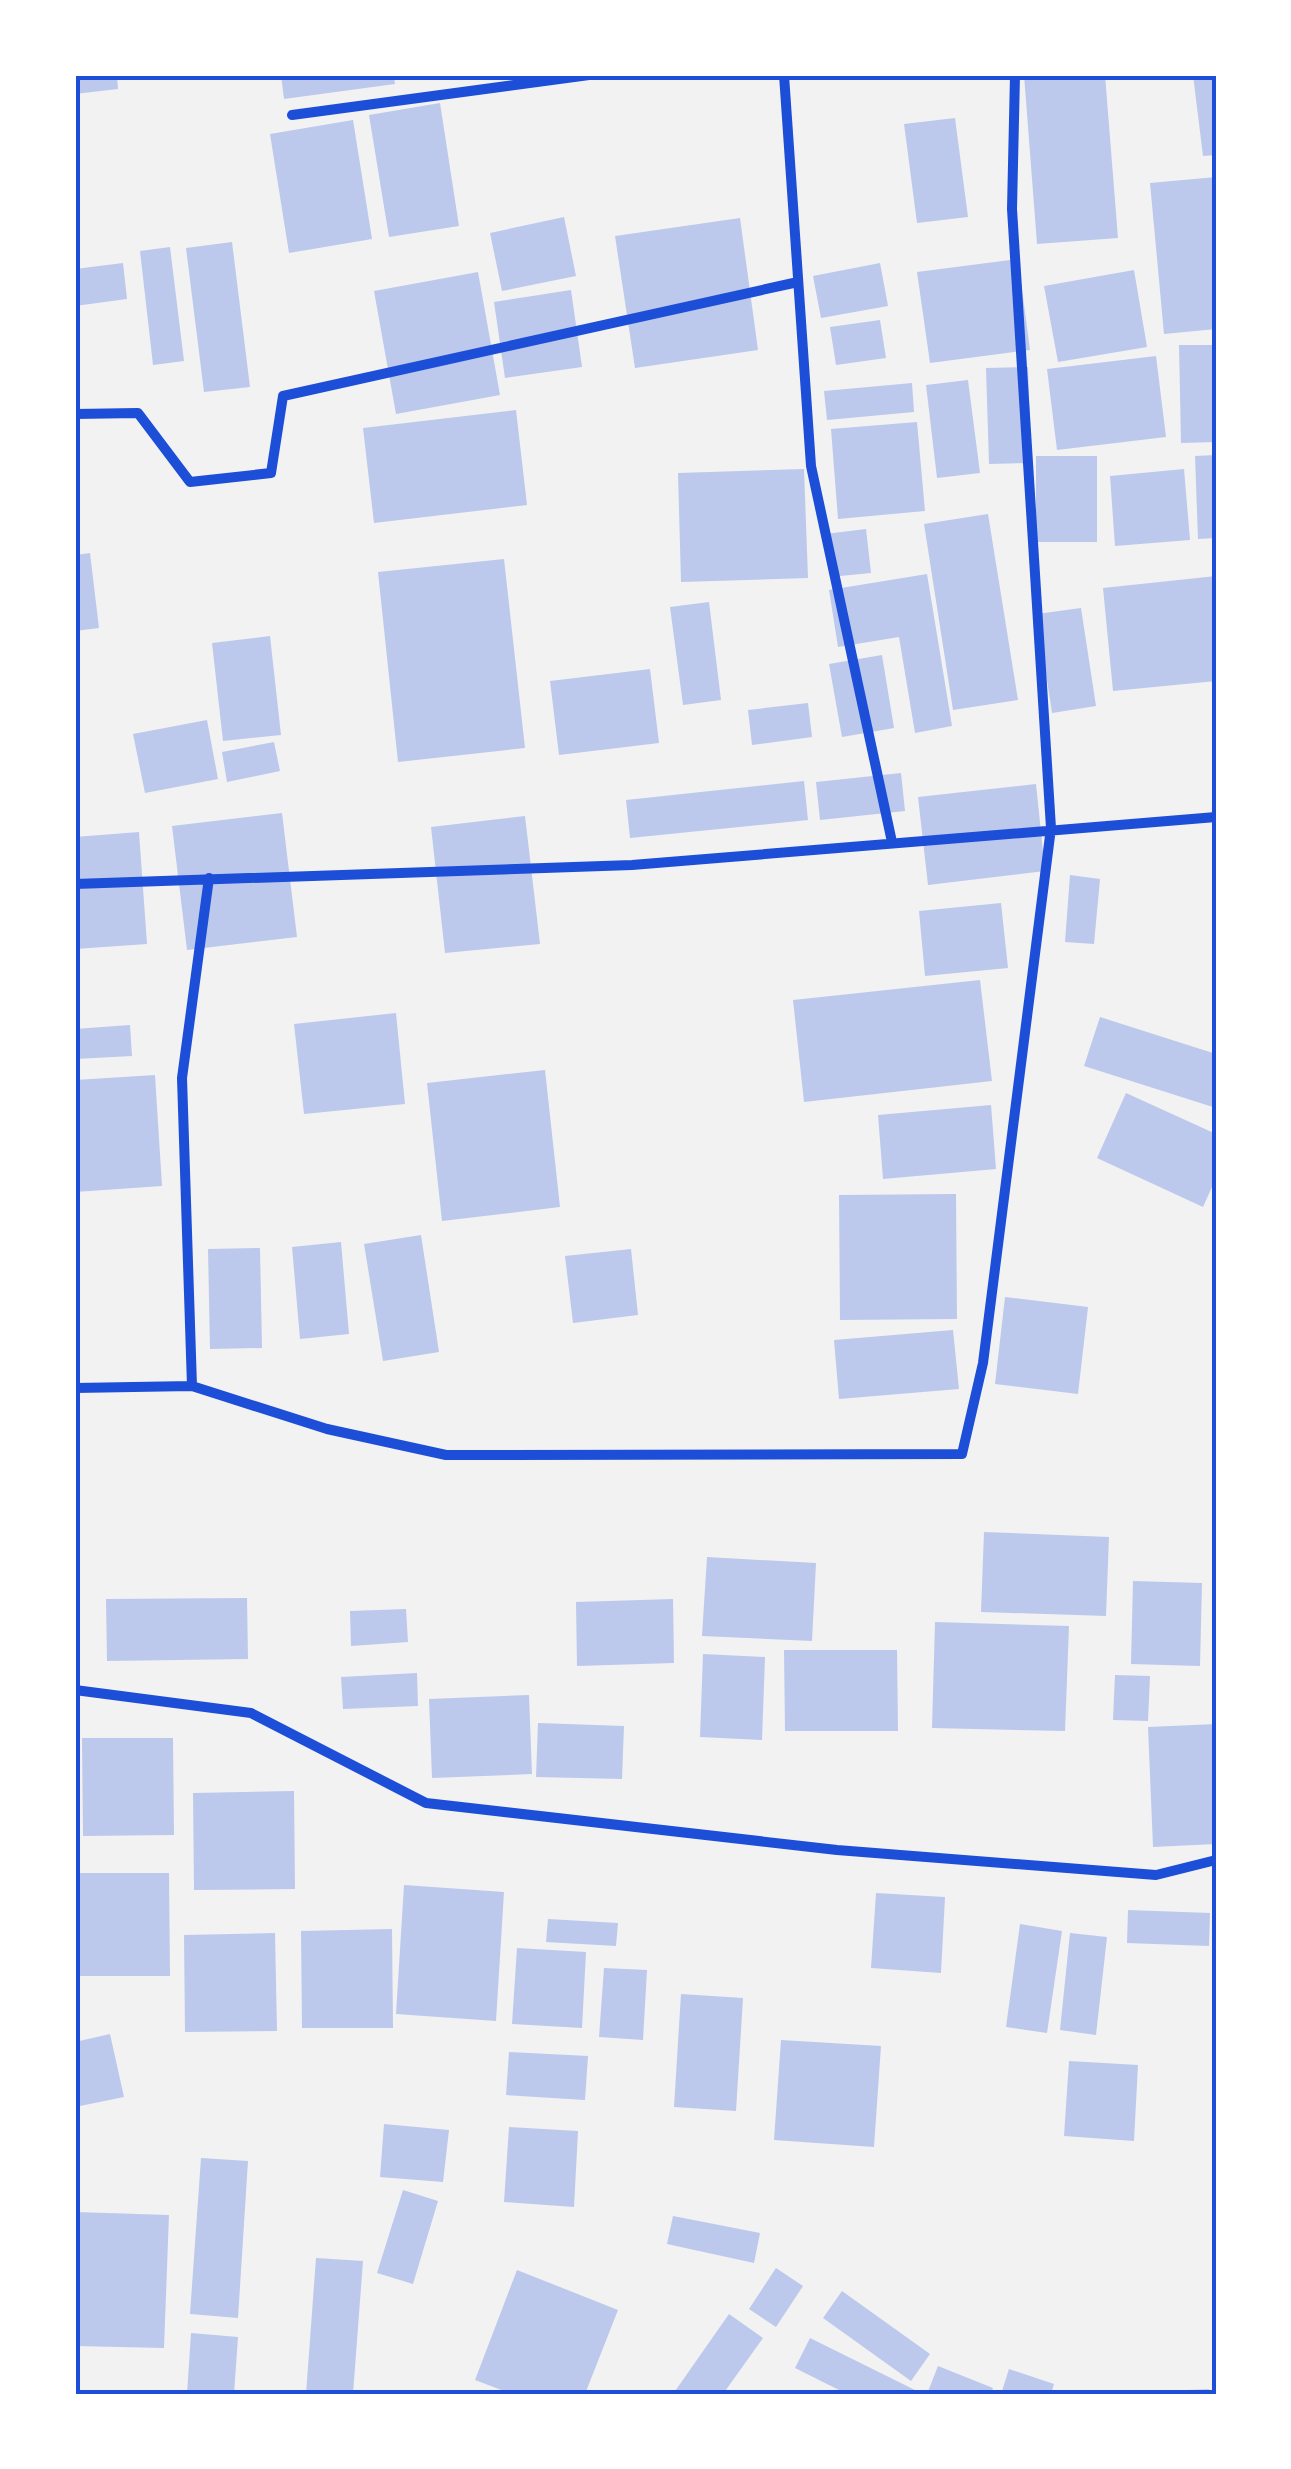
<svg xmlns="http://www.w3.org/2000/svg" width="1291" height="2469" viewBox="0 0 1291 2469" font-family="Ubuntu,sans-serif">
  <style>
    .building { fill: #bdc9ec }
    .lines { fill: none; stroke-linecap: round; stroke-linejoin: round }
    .minor { stroke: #1d4ed8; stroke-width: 10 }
    .neatline { fill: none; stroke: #1d4ed8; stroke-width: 4 }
  </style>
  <rect width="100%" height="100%" fill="#f2f2f2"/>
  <!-- building -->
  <path class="building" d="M75,75h42l1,14 -43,5z
    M281,75h113l1,9 -111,15z
    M1024,75h81l13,163 -81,6z
    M1193,75h23v80l-13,1z
    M440,103l19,123 -70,11 -20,-122z
    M955,118l13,99 -51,6 -13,-99z
    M353,120l19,119 -83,14 -19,-119z
    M1216,177v152l-52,5 -14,-151z
    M564,217l12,59 -74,15 -12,-58z
    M740,218l18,132 -123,18 -20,-132z
    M232,242l18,145 -46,5 -18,-144z
    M170,247l14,114 -31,4 -13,-114z
    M1018,259l12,91 -100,13 -13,-91z
    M123,263l4,36 -52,7v-37z
    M880,263l8,43 -67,12 -8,-42z
    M1134,270l13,77 -89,15 -14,-76z
    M478,272l22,123 -104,19 -22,-123z
    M571,290l11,77 -77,11 -11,-76z
    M880,320l6,38 -50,7 -6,-38z
    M1179,345h37v97l-35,1z
    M1156,356l10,81 -109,13 -10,-81z
    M1028,367l3,96 -42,1 -3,-96z
    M968,380l12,93 -43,5 -11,-93z
    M912,383l2,29 -87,8 -3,-29z
    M516,410l11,95 -153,18 -11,-95z
    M917,422l8,89 -87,8 -7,-90z
    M1216,455v83l-18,1 -3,-83z
    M1036,456h61v86h-61z
    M804,469l4,109 -127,4 -3,-109z
    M1184,469l6,71 -75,6 -5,-70z
    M988,514l30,186 -65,10 -29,-186z
    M866,529l5,44 -41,4 -5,-43z
    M90,553l9,75 -24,3v-76z
    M504,559l21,189 -127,14 -20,-190z
    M927,574l25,152 -37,7 -16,-96 -61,10 -9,-57z
    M1216,576v105l-103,10 -10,-103z
    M709,602l12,98 -38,5 -13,-98z
    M1081,608l15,98 -44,7 -15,-99z
    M270,636l11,99 -58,6 -11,-98z
    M882,655l12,73 -52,9 -13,-73z
    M650,669l9,74 -100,12 -9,-74z
    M808,703l4,34 -60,8 -4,-35z
    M207,720l11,59 -73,14 -12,-59z
    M274,742l6,29 -53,11 -5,-30z
    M901,773l4,38 -85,9 -4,-38z
    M804,781l4,39 -178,18 -4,-38z
    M1036,784l9,87 -117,14 -10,-88z
    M282,813l15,124 -110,13 -15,-124z
    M525,816l15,128 -95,9 -14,-126z
    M139,832l8,112 -72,5v-112z
    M1070,875l30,4 -6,65 -29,-2z
    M1001,903l7,65 -83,8 -6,-65z
    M980,980l12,101 -188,21 -11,-102z
    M396,1013l9,91 -101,10 -10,-90z
    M1100,1017l116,37v54l-132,-42z
    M130,1025l2,31 -57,3v-30z
    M545,1070l15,137 -118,14 -15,-138z
    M155,1075l7,111 -87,6v-112z
    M1126,1093l90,41v44l-13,29 -106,-49z
    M991,1105l5,64 -113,10 -5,-64z
    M956,1194l1,125 -117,1 -1,-125z
    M421,1235l18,117 -56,9 -19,-117z
    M341,1242l8,92 -49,5 -8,-92z
    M260,1248l2,100 -52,1 -2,-100z
    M631,1249l7,66 -65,8 -8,-67z
    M1005,1297l83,10 -10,87 -83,-10z
    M953,1330l6,59 -120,10 -5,-59z
    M984,1532l125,5 -3,79 -125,-4z
    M707,1557l109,6 -4,78 -110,-5z
    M1133,1581l69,2 -2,83 -69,-2z
    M247,1598l1,61 -141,2 -1,-62z
    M673,1599l1,64 -97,3 -1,-64z
    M406,1609l2,33 -57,4 -1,-35z
    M935,1622l134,4 -4,105 -133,-3z
    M784,1650h113l1,81h-113z
    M703,1654l62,3 -3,83 -62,-3z
    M417,1673l1,33 -75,3 -2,-32z
    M1115,1675l35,1 -2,45 -35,-1z
    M529,1695l3,79 -100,4 -3,-79z
    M538,1723l86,3 -2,53 -86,-2z
    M1216,1724v120l-63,3 -5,-120z
    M82,1738h91l1,97 -91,1z
    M294,1791l1,98 -101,1 -1,-97z
    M77,1873h92l1,103h-92z
    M404,1885l100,7 -8,129 -100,-7z
    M876,1893l69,4 -4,76 -70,-5z
    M1128,1910l82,3 -1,33 -82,-3z
    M548,1919l70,4 -2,23 -70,-4z
    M1020,1924l42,7 -15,102 -41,-6z
    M392,1929l1,99h-91l-1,-97z
    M275,1933l2,98 -92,1 -1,-97z
    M1070,1933l37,4 -11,98 -36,-5z
    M517,1948l69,4 -4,76 -70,-4z
    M604,1968l43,2 -4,70 -44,-3z
    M681,1994l62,4 -7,113 -62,-4z
    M110,2034l14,63 -49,10v-65z
    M781,2040l100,6 -7,101 -100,-7z
    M509,2052l79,4 -3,44 -79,-5z
    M1069,2061l69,4 -4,76 -70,-5z
    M384,2124l65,6 -6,52 -63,-5z
    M509,2127l69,4 -4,76 -70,-5z
    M201,2158l47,3 -10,157 -48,-4z
    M403,2190l35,11 -25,83 -36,-11z
    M75,2212l94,3 -5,133 -89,-2z
    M673,2216l87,17 -6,30 -87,-19z
    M316,2258l47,3 -10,133h-47z
    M776,2268l27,18 -27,41 -27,-18z
    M517,2270l101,40 -33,84h-73l-37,-14z
    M842,2291l88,63 -19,27 -88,-63z
    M729,2314l34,24 -40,56h-50z
    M191,2333l47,4 -4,57h-47z
    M810,2338l105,52 -2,4h-66l-52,-26z
    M938,2366l55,22 -2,6h-64z
    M1009,2369l45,15 -3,10h-50z
    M1209,2389v5h-45v-3z"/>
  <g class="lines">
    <!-- minor -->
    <path class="minor" d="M784,75l27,391 81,376
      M292,115l297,-40
      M75,414l63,-1 52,69 81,-9 12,-77 515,-114
      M75,884l557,-19 584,-48
      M192,1386l-10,-308 27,-200
      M75,1388l117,-2 135,43 119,26 516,-1 21,-91 68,-535 -39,-619 3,-134
      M75,1690l176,23 175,90 411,47 319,25 60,-15"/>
  </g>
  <!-- border -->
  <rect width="1291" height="2469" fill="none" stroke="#ffffff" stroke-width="155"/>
  <rect x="78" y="78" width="1136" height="2314" class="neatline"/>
</svg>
